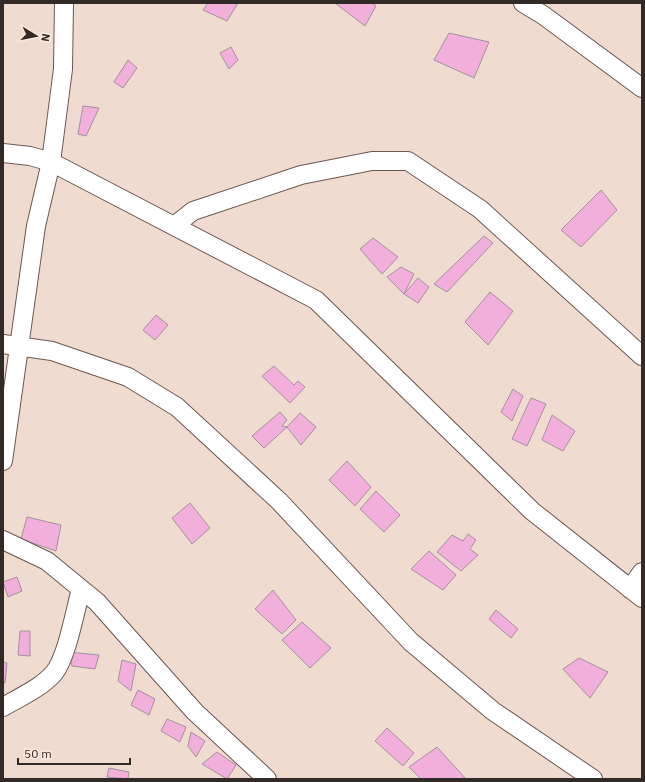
<svg xmlns="http://www.w3.org/2000/svg" width="645" height="782" viewBox="0 0 645 782" font-family="'IBM Plex Sans',sans-serif">
  <style>
    .building { fill: #f2afdc; stroke: #a3919c }
    .lines { fill: none; stroke-linecap: round; stroke-linejoin: round }
    .minor-casing { stroke: #6a5850; stroke-width: 20 }
    .minor { stroke: #fff; stroke-width: 18 }
  </style>
  <rect width="100%" height="100%" fill="#f0dbd1"/>
  <!-- building -->
  <path class="building" d="M208,3h30l-11,18 -24,-11z
    M335,3h37l4,3 -11,20z
    M449,33l40,9 -15,36 -40,-18z
    M231,47l7,13 -9,9 -9,-16z
    M128,60l9,8 -14,20 -9,-6z
    M83,106l16,2 -13,28 -8,-2z
    M601,190l16,20 -36,37 -20,-17z
    M484,236l9,7 -46,49 -13,-8z
    M373,238l25,19 -16,17 -22,-25z
    M401,267l13,7 -10,20 -17,-17z
    M418,278l11,9 -11,16 -14,-9z
    M490,292l23,19 -25,34 -23,-23z
    M156,315l12,10 -13,15 -12,-10z
    M274,366l20,19 4,-4 7,6 -15,16 -28,-27z
    M513,389l10,7 -11,25 -11,-9z
    M531,398l15,6 -19,42 -15,-7z
    M280,412l7,8 -5,6 5,1 -23,21 -12,-12z
    M300,413l16,14 -15,18 -14,-18z
    M552,415l23,16 -12,20 -21,-11z
    M347,461l24,26 -16,19 -26,-26z
    M376,491l24,24 -16,17 -24,-23z
    M190,503l20,25 -18,16 -20,-26z
    M27,517l34,8 -5,26 -35,-12z
    M468,534l8,6 -6,9 8,6 -17,16 -24,-19 15,-17 11,6z
    M429,551l27,24 -13,15 -32,-21z
    M17,577l5,14 -14,6 -5,-15z
    M273,590l23,30 -14,14 -27,-25z
    M496,610l22,19 -7,9 -22,-19z
    M302,622l29,26 -21,20 -28,-28z
    M20,631h10v25l-12,-1z
    M68,652l31,3 -4,14 -23,-3z
    M579,658l29,14 -18,26 -27,-29z
    M122,660l14,4 -5,27 -13,-10z
    M3,662l4,1 -2,20h-2z
    M138,690l17,9 -6,16 -18,-10z
    M167,719l19,8 -6,15 -19,-11z
    M387,728l27,25 -11,13 -28,-25z
    M191,732l14,9 -9,16 -8,-11z
    M437,747l29,32h-45l-12,-12z
    M217,752l19,13 -9,14 -25,-15z
    M109,768l20,4 -1,7 -21,-2z"/>
  <g class="lines">
    <!-- minor casing -->
    <g class="minor-casing">
      <path id="minor" d="M523,3l20,12 99,73
        M3,153l27,3 21,6 265,138 216,211 110,87
        M174,226l19,-15 108,-36 71,-14h36l72,48 162,147
        M3,344l49,7 76,26 49,30 102,94 132,141 82,69 100,68
        M3,461l33,-235 15,-64 12,-93 1,-66
        M3,540l44,21 50,41 98,110 72,67
        M630,589l12,-17
        M3,707c17,-10 38,-19 51,-34 13,-16 21,-62 27,-84"/>
    </g>
    <!-- minor -->
    <use href="#minor" class="minor"/>
  </g>
  <!-- border -->
  <rect width="645" height="782" fill="none" stroke="#322a27" stroke-width="8"/>
  <!-- north arrow -->
  <g transform="translate(36 36) rotate(100)" stroke="#fde8de" stroke-width="3" paint-order="stroke">
  <path d="M0-3L7 15L0 10L-7 15Z" fill="#322a27"/>
  <text y="-6" font-size="11" font-weight="bold" text-anchor="middle" fill="#322a27">N</text>
  </g>
  <!-- scale -->
  <path d="M18 758v6h112v-6" fill="none" stroke="#322a27" stroke-width="2"/>
  <text x="24" y="758" font-size="12" fill="#322a27" stroke="#fde8de" stroke-width="3" paint-order="stroke">50 m</text>
</svg>
